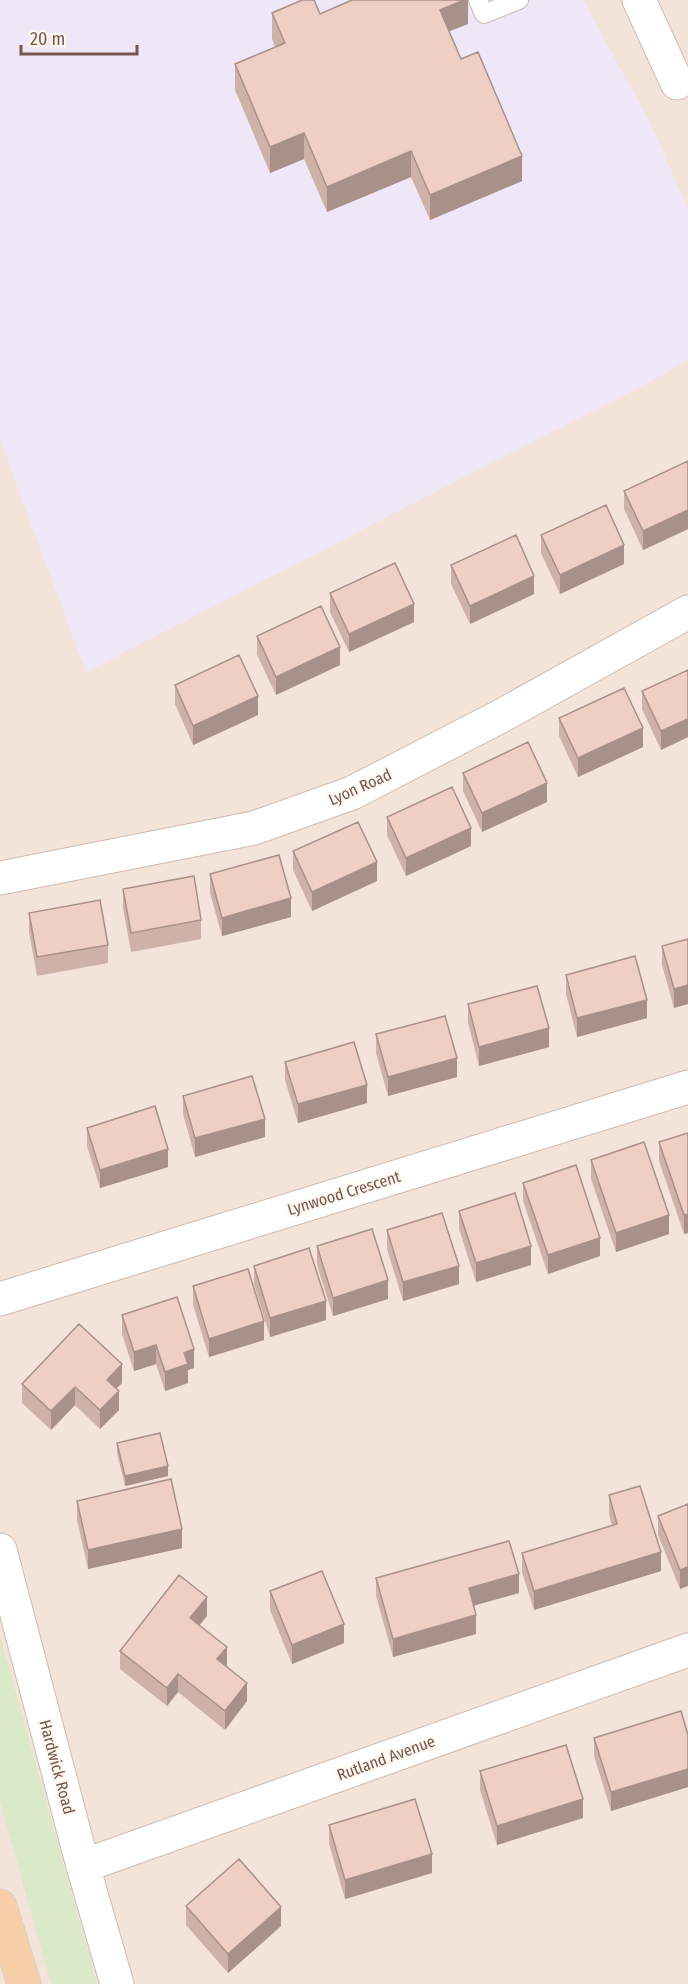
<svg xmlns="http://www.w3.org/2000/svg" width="688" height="1984" viewBox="0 0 688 1984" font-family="'Fira Sans Condensed',sans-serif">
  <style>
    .residential { fill: #f3e3d8 }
    .education { fill: #efe6f8 }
    .green { fill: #dae9c8 }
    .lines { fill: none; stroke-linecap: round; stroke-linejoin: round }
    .service-casing { stroke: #cfbbb2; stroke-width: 20 }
    .minor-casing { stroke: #cfbbb2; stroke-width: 35 }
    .primary-casing { stroke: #d8d0cd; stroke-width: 35 }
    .service { stroke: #fff; stroke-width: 18 }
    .minor { stroke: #fff; stroke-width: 33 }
    .primary { stroke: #f6cea7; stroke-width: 33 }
    .wall { fill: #ceb2a8 }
    .shaded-wall { fill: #a79188 }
    .building { fill: #efcfc3; stroke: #a79188; stroke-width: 1.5 }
    .labels { text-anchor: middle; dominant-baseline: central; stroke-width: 4.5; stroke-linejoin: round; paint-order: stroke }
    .street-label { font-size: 16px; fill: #75574e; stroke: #fef7f0 }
  </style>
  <rect width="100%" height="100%" fill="#fbf2ea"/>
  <!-- residential -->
  <path class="residential" d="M0,0h688v1984h-688z"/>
  <!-- education -->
  <path class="education" d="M0,0h583l68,124 37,85v150l-29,18 -573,295 -86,-232z"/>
  <!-- green -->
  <path class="green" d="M0,1636l97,348h-46l-51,-183z"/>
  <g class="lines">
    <!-- service casing -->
    <g class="service-casing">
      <path id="service" d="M478,0l6,14 35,-14"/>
    </g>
    <!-- minor casing -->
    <g class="minor-casing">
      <path id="minor" d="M639,0l38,83
        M0,878l254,-50 98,-35 149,-77 187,-104
        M0,1299l688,-212
        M0,1550l83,316 34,118
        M83,1866l605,-216"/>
    </g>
    <!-- primary casing -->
    <g class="primary-casing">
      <path id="primary" d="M0,1906l24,78"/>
    </g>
    <!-- service -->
    <use href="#service" class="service"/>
    <!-- minor -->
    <use href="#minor" class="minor"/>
    <!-- primary -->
    <use href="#primary" class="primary"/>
  </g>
  <!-- wall -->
  <path class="wall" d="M468,0v24l-19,7 12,28 61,122 -92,39 -19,-43 -84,35 -23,-53 -34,14 -35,-83v-26l40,-17 -3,-8v-26l48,1z
    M688,461v68l-45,21 -19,-41v-18z
    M541,535l83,29 -64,30 -19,-41z
    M451,565l83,29 -64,30 -19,-40z
    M330,593l84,29 -65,30 -19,-40z
    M257,636l83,29 -64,30 -19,-40z
    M688,670v67l-27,13 -19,-41v-18z
    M175,685l83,30 -65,30 -18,-41z
    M559,718l84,29 -65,30 -19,-41z
    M463,773l84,29 -65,30 -19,-41z
    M387,817l84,29 -65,30 -19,-41z
    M293,851l84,30 -65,30 -19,-41z
    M210,874l81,43 -69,19 -12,-43z
    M123,889l78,31v19l-70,13 -8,-44z
    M29,913l79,32v18l-71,13 -8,-44z
    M688,939l-14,69 -12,-43v-19z
    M566,975l81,43 -70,19 -11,-43z
    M468,1004l81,43 -70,19 -11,-43z
    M376,1034l81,43 -69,19 -12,-43z
    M285,1062l82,41 -69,20 -13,-43z
    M183,1096l82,41 -70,20 -12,-43z
    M87,1128l81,39 -68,21 -13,-42z
    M688,1133v100l-4,1 -25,-73v-19z
    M591,1160l78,74 -53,18 -25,-73z
    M523,1183l77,73 -52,18 -25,-73z
    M459,1211l72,54 -55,17 -17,-53z
    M387,1230l72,54 -56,17 -16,-52z
    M317,1246l71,53 -55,17 -16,-51z
    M254,1266l72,54 -56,17 -16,-53z
    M193,1286l71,54 -55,17 -16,-52z
    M122,1315l72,53 -6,2v13l-23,8 -9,-27 -22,7 -12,-37z
    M122,1383l-6,5 3,22 -19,19 -25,-24 -24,25 -29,-27v-19z
    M117,1443l51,33 -43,10 -8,-33z
    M609,1495l52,76 -127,39 -12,-38v-19l90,-27 -3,-12z
    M77,1501l105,47 -94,21 -11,-49z
    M688,1504l-8,85 -22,-54v-19z
    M376,1578l143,15 -45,12 2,29 -83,23 -17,-61z
    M270,1591l74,52 -52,21 -22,-54z
    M207,1616l-8,9 28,41 20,35 -22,29 -47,-38 -11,14 -47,-37v-18z
    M688,1735v52l-77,24 -17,-55v-18z
    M480,1771l103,47 -86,27 -17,-55z
    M329,1825l103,48 -87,26 -16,-55z
    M186,1906l95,20 -53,47 -42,-48z"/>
  <!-- shaded-wall -->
  <path class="shaded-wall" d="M464,0h4v24l-28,11v-25z
    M304,133v26l-34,14v-26z
    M411,151v26l-84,35v-25z
    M522,156v25l-92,39v-25z
    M688,510v19l-45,21v-19z
    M624,545v19l-64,30v-19z
    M534,576v18l-64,30v-18z
    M414,604v18l-65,30v-18z
    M340,647v18l-64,30v-18z
    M258,696v19l-65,30v-19z
    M688,719v18l-27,13v-19z
    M643,728v19l-65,30v-19z
    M547,783v19l-65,30v-19z
    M471,828v18l-65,30v-18z
    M377,862v19l-65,30v-19z
    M291,898v19l-69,19v-18z
    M688,985v19l-14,4v-19z
    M647,1000v18l-70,19v-19z
    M549,1028v19l-70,19v-19z
    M457,1058v19l-69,19v-19z
    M367,1085v18l-69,20v-19z
    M265,1119v18l-70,20v-19z
    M168,1149v18l-68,21v-18z
    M688,1214v19l-4,1v-19z
    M669,1215v19l-53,18v-19z
    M600,1238v18l-52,18v-19z
    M531,1246v19l-55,17v-19z
    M459,1266v18l-56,17v-19z
    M388,1280v19l-55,17v-18z
    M326,1301v19l-56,17v-19z
    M264,1321v19l-55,17v-18z
    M156,1345v19l-22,7v-19z
    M194,1349v19l-6,2v13l-23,8v-19l19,-19z
    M122,1364v19l-15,15v-18z
    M75,1387v18l-24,25v-19z
    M119,1391v19l-19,19v-19z
    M168,1466v10l-43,10v-10z
    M182,1529v19l-94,21v-19z
    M661,1552v19l-127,39v-19z
    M688,1567v19l-8,3v-19z
    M519,1574v19l-50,14v-19z
    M207,1597v19l-17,21v-19z
    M476,1615v19l-83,23v-18z
    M344,1624v19l-52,21v-19z
    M227,1647v19l-10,-7z
    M178,1674v18l-11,14v-18z
    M247,1683v18l-22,29v-19z
    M688,1769v18l-77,24v-19z
    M583,1799v19l-86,27v-19z
    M432,1854v19l-87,26v-19z
    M281,1907v19l-53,47v-19z"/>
  <!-- building -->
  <path class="building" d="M302,0h12l6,14 32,-14h112l-24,10 21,49 17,-7 44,104 -92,39 -19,-44 -84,36 -23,-54 -34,14 -35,-83 50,-21 -13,-30z
    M688,461v49l-45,21 -19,-40z
    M606,505l18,40 -64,30 -19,-40z
    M516,535l18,41 -64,30 -19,-41z
    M395,563l19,41 -65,30 -19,-41z
    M321,606l19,41 -64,30 -19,-41z
    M239,655l19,41 -65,30 -18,-41z
    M688,670v49l-27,12 -19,-40z
    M624,688l19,40 -65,30 -19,-40z
    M528,742l19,41 -65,30 -19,-40z
    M452,787l19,41 -65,30 -19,-41z
    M358,822l19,40 -65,30 -19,-41z
    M279,855l12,43 -69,20 -12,-44z
    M194,876l7,44 -70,13 -8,-44z
    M100,900l8,45 -71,12 -8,-44z
    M688,939v46l-14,4 -12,-43z
    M635,956l12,44 -70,18 -11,-43z
    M537,986l12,42 -70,19 -11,-43z
    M445,1016l12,42 -69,19 -12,-43z
    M354,1042l13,43 -69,19 -13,-42z
    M252,1076l13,43 -70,19 -12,-42z
    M155,1106l13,43 -68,21 -13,-42z
    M688,1133v81l-4,1 -25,-73z
    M644,1142l25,73 -53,18 -25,-73z
    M576,1165l24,73 -52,17 -25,-72z
    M515,1193l16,53 -55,17 -17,-52z
    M442,1213l17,53 -56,16 -16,-52z
    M372,1229l16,51 -55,18 -16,-52z
    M309,1248l17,53 -56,17 -16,-52z
    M248,1269l16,52 -55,18 -16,-53z
    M177,1297l17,52 -10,4 4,11 -23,8 -9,-27 -22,7 -12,-37z
    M79,1324l43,40 -15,16 12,11 -19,19 -25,-23 -24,24 -29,-27z
    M160,1433l8,33 -43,10 -8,-33z
    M171,1479l11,50 -94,21 -11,-49z
    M640,1486l21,66 -127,39 -12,-38 95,-29 -8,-29z
    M688,1504v63l-8,3 -22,-54z
    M509,1541l10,33 -50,14 7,27 -83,24 -17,-61z
    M322,1571l22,53 -52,21 -22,-54z
    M179,1575l28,22 -17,21 37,29 -10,12 30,24 -22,28 -47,-37 -11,14 -47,-37z
    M681,1711l7,24v34l-77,23 -17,-54z
    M566,1745l17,54 -86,27 -17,-55z
    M415,1799l17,55 -87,26 -16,-55z
    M239,1859l42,48 -53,47 -42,-48z"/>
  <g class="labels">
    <!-- street labels -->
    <g class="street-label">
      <text transform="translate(360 787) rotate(-24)">Lyon Road</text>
      <text transform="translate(344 1193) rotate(-17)">Lynwood Crescent</text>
      <text transform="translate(386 1758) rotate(-20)">Rutland Avenue</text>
      <text transform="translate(57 1767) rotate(75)">Hardwick Road</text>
    </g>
  </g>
  <!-- scale -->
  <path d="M21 45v9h116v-9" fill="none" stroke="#75574e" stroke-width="3"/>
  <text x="30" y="45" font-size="18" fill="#75574e" stroke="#fef7f0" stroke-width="4.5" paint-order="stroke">20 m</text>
</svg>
